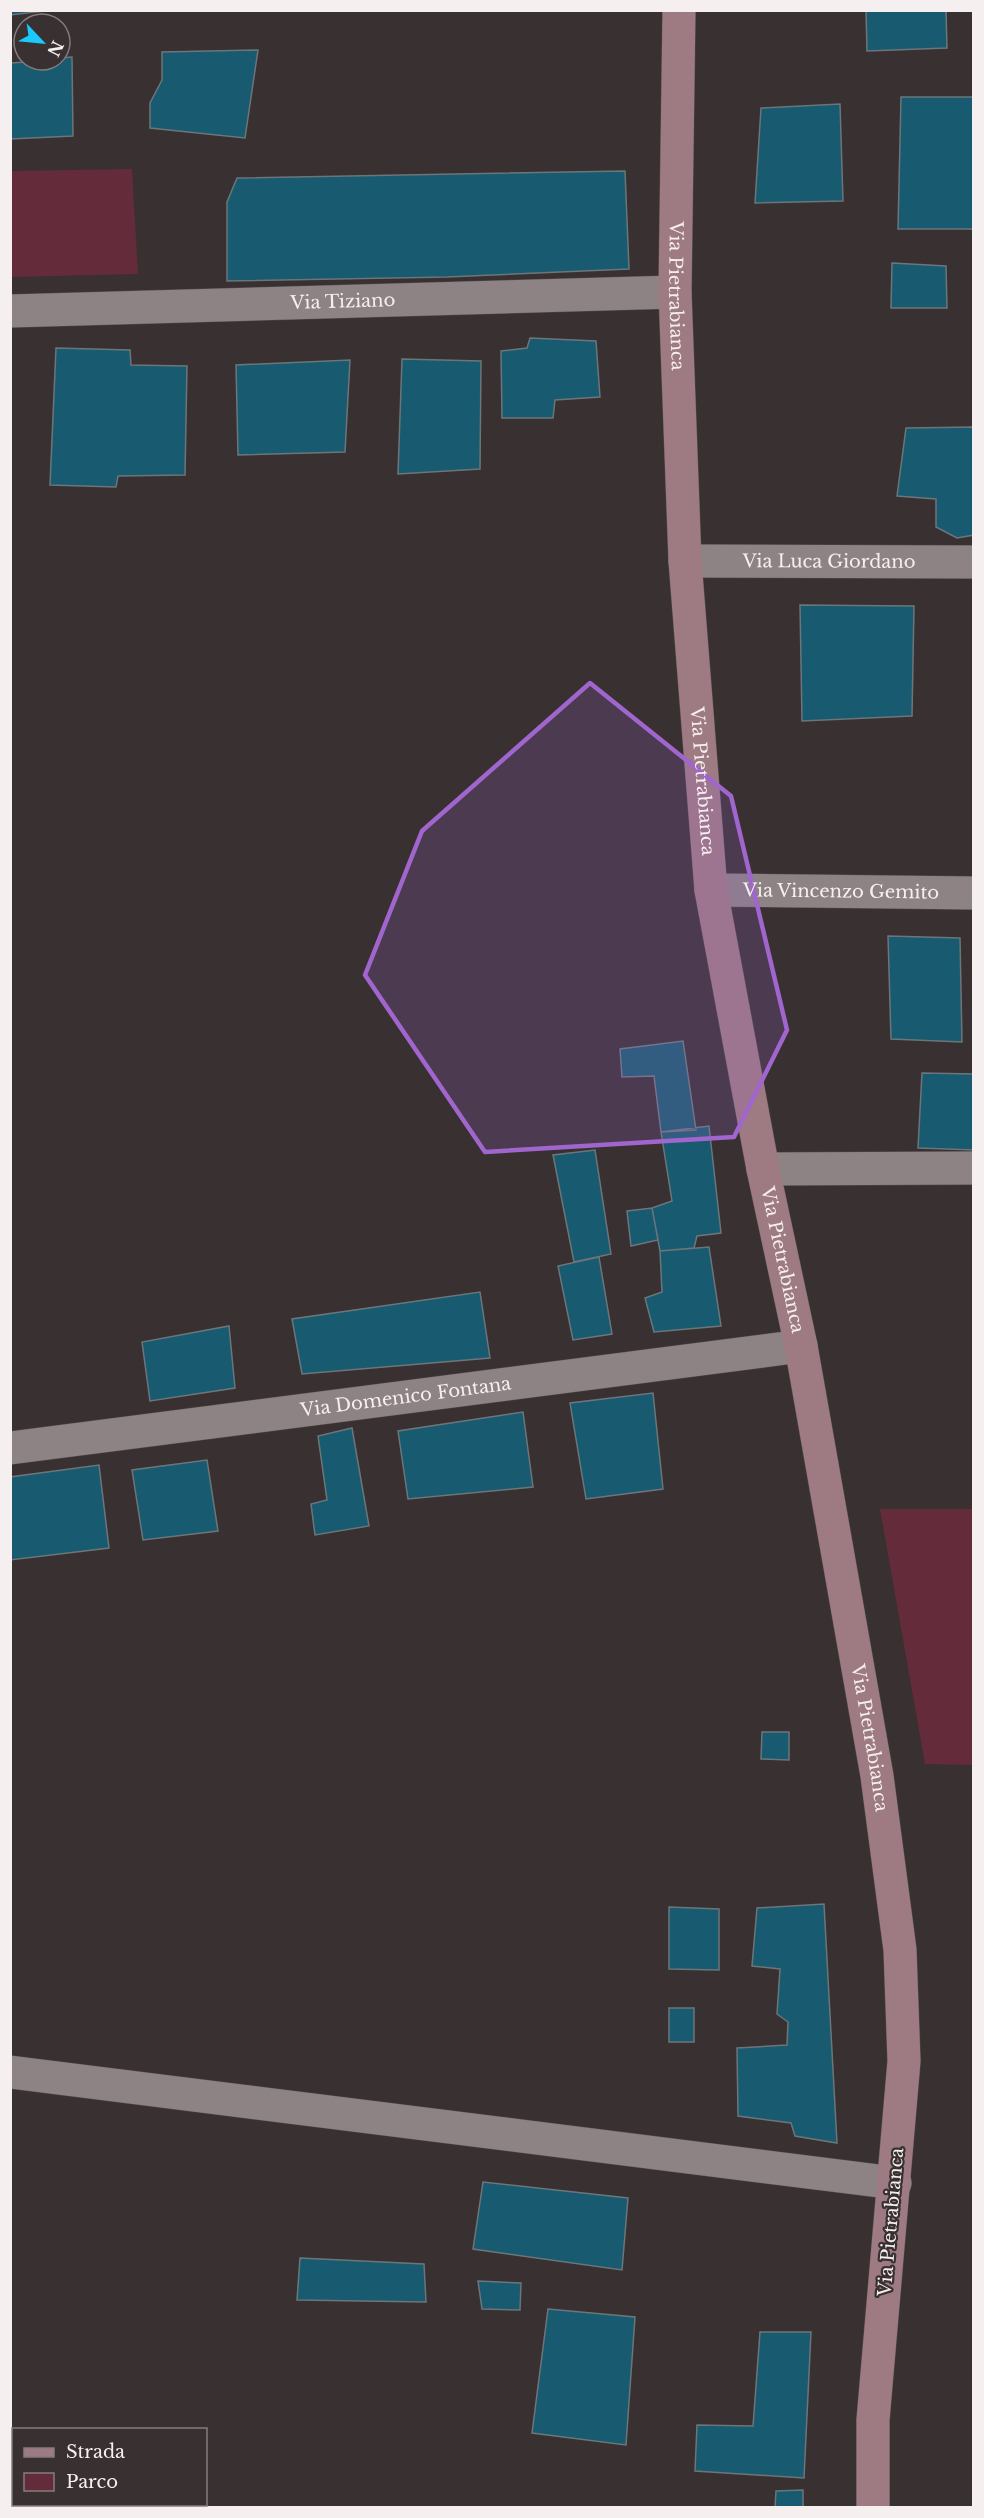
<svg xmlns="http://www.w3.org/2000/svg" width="984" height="2518" viewBox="0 0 984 2518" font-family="'Libre Baskerville',serif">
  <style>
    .green { fill: #642c3b }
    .building { fill: #185a6f; stroke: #6c767a; stroke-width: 1.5 }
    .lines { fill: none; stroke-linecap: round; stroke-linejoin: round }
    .minor-casing { stroke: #534c4d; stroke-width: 34 }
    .secondary-casing { stroke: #534c4d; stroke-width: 34 }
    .minor { stroke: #8d8284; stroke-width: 33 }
    .secondary { stroke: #9e7a82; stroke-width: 33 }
    .marked { fill: #a066ce; fill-opacity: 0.2; stroke: #a066ce; stroke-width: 4.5; stroke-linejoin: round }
    .labels { text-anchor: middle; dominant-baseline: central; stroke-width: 4.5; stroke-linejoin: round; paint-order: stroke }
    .street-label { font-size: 18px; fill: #f5eff0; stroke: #383031 }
  </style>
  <rect width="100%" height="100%" fill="#383031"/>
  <!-- green -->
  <path class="green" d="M132,169l6,105 -127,3v-106z
    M880,1509h93v256l-48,-1z"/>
  <!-- building -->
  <path class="building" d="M10,10h44l-44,5z
    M866,10h80l1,38 -80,3z
    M258,50l-13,88 -95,-10v-25l12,-23v-28z
    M72,57l1,79 -63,3v-76l50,-3v-2z
    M901,97h73v132h-76z
    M840,104l3,97 -88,2 6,-95z
    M625,171l4,98 -182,8 -220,4v-79l10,-24z
    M892,263l54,3 1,42h-56z
    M530,338l66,3 4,56 -45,3 -2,18h-51l-1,-67 26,-3z
    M56,348l74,2 1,15 56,1 -2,109 -67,1 -2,11 -66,-2z
    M402,359l79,2 -1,108 -82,5z
    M350,360l-5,92 -107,3 -2,-90z
    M974,427v108l-17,3 -21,-11v-28l-39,-3 9,-68z
    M800,605l114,1 -2,110 -110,5z
    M888,936l72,2 2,104 -71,-3z
    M683,1041l13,89 -35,2 -7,-56 -32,1 -2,-28z
    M922,1073l52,1v76l-56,-2z
    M709,1126l12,107 -24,3 -3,12 -34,3 -8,-43 20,-7 -11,-69z
    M595,1150l16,104 -37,8 -21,-107z
    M652,1208l6,32 -27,6 -4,-35z
    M709,1247l12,79 -67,6 -9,-34 17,-6 -2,-41z
    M599,1257l13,77 -39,6 -15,-74z
    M480,1292l10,66 -188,16 -10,-55z
    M229,1326l6,62 -85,13 -8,-59z
    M653,1393l10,96 -77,10 -16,-96z
    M523,1412l10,75 -125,12 -10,-68z
    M352,1428l17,98 -54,9 -4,-31 16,-4 -9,-64z
    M207,1460l11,71 -75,9 -11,-70z
    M99,1465l10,83 -99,12v-83z
    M762,1732h27v28l-28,-1z
    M824,1904l13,239 -42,-7 -4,-13 -53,-7 -1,-68 50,-3 1,-23 -11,-8 3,-45 -28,-3 5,-58z
    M669,1907l50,2v61l-50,-1z
    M669,2008h25v34h-25z
    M483,2182l145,16 -6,72 -149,-21z
    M300,2258l124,6 2,38 -129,-2z
    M478,2281l43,2 -1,27 -38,-1z
    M548,2309l87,8 -9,128 -94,-12z
    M760,2332h51l-7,146 -109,-7 2,-46 56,1z
    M803,2490v18h-28l1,-17z"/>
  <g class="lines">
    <!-- minor casing -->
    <g class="minor-casing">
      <g id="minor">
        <path id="s1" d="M10,311l665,-19"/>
        <path id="s2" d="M685,561l289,1"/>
        <path id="s3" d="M711,890l263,3"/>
        <path d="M763,1169l211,-1"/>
        <path id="s4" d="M10,1448l791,-102"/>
        <path d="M10,2072l885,111"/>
      </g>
    </g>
    <!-- secondary casing -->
    <g class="secondary-casing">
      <g id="secondary">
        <path id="s5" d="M679,10l-4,282 10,269 26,329 52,279 38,177 76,430 23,174 4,111 -31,359v88"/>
      </g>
    </g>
    <!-- minor -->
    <use href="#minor" class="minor"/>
    <!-- secondary -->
    <use href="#secondary" class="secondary"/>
  </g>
  <!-- marked area -->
  <path class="marked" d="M590,683l141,113 56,234 -53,107 -249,15 -120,-177 57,-144z"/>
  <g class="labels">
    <!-- street labels -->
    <g class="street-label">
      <text stroke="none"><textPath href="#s5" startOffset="286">Via Pietrabianca</textPath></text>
      <text stroke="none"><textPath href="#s1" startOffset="333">Via Tiziano</textPath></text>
      <text stroke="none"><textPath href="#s2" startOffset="144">Via Luca Giordano</textPath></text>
      <text stroke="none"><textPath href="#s5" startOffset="772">Via Pietrabianca</textPath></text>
      <text stroke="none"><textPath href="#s3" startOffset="130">Via Vincenzo Gemito</textPath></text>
      <text stroke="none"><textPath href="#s5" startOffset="1258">Via Pietrabianca</textPath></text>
      <text stroke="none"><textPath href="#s4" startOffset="399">Via Domenico Fontana</textPath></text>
      <text stroke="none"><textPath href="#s5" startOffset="1744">Via Pietrabianca</textPath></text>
      <text transform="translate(891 2222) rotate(-85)">Via Pietrabianca</text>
    </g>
  </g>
  <!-- border -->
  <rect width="984" height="2518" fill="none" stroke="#f5eff0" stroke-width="24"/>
  <!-- legend -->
  <rect x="12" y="2428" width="195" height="78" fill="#383031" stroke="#847c7d" stroke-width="1.5"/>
  <rect x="24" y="2448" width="30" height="9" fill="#9e7a82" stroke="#847c7d" stroke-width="1.5"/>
  <text x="66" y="2458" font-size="18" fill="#f5eff0">Strada</text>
  <rect x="24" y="2473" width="30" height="18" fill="#642c3b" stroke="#847c7d" stroke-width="1.5"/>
  <text x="66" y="2488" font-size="18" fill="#f5eff0">Parco</text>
  <!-- north arrow -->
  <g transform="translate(42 42) rotate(116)"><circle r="28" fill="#383031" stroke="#847c7d" stroke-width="1.5"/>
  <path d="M0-4.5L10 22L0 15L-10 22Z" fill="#1acafc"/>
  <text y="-9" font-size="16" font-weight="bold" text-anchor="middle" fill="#f5eff0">N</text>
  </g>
</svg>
